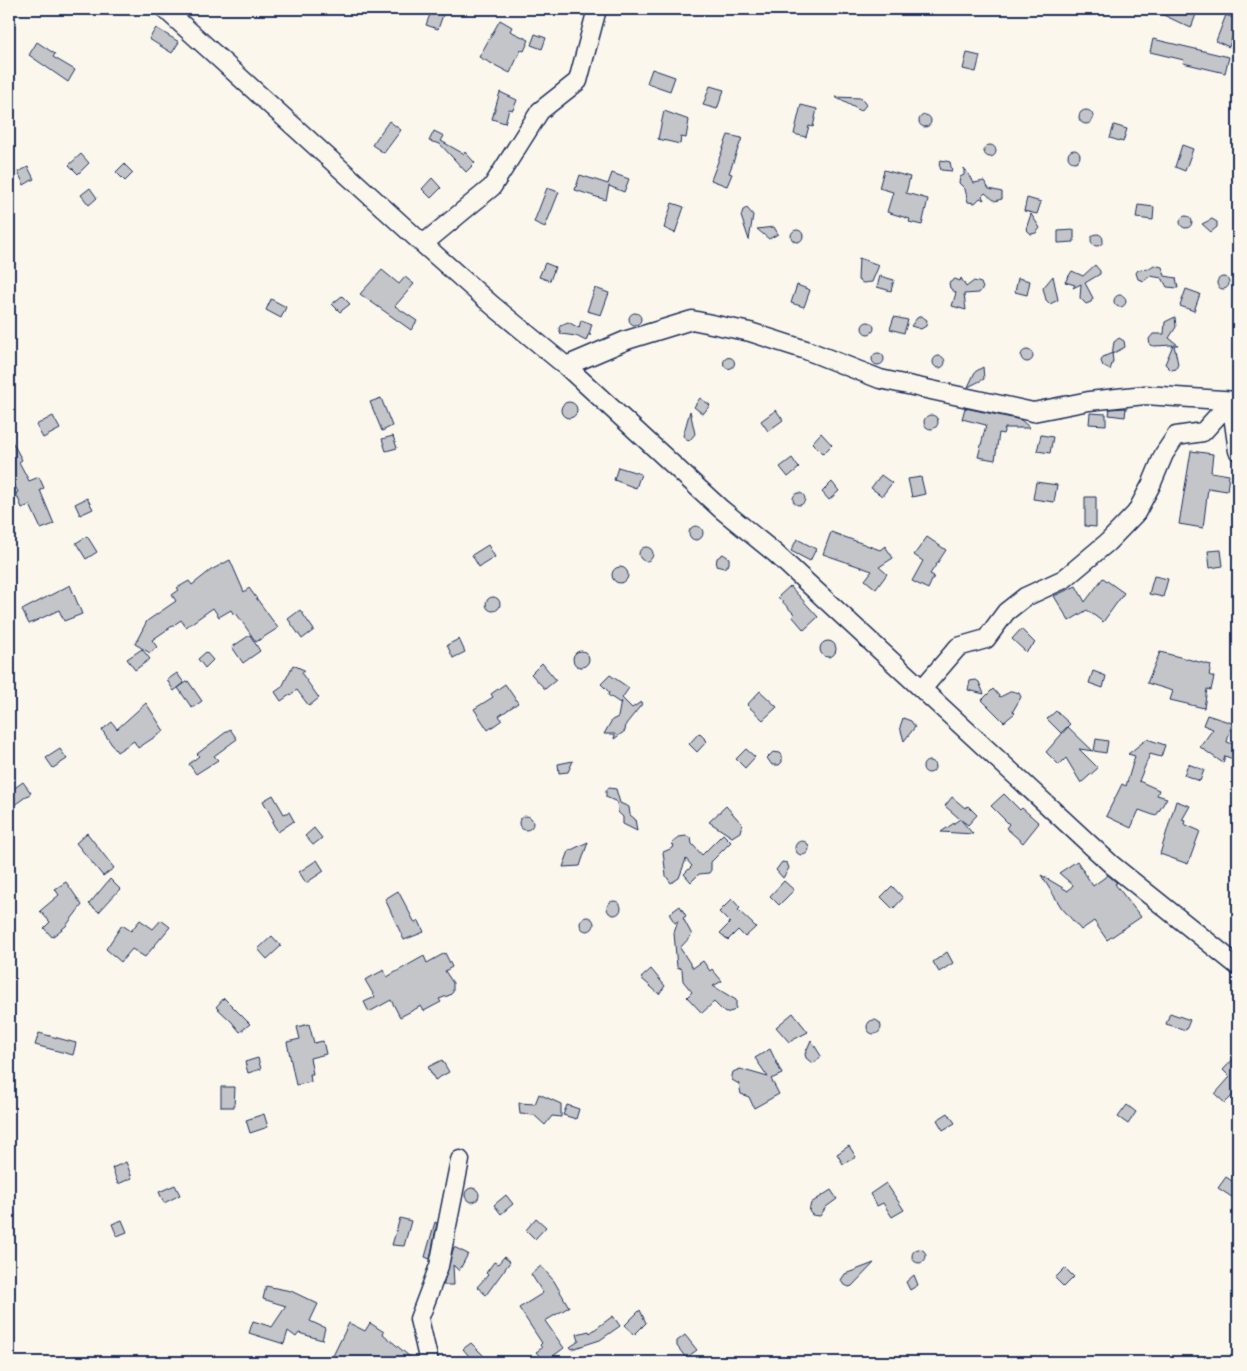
<svg xmlns="http://www.w3.org/2000/svg" width="1247" height="1371" viewBox="0 0 1247 1371" font-family="'Architects Daughter',sans-serif">
  <style>
    .building { fill: #c3c5c9; stroke: #1b2f5e }
    .lines { fill: none; stroke-linecap: round; stroke-linejoin: round }
    .street-casing { stroke: #1b2f5e; stroke-width: 21 }
    .street { stroke: #fbf7ec; stroke-width: 18 }
  </style>
  <rect width="100%" height="100%" fill="#fbf7ec"/>
  <filter id="ink" filterUnits="userSpaceOnUse"><feTurbulence type="fractalNoise" baseFrequency=".02" numOctaves="2"/><feDisplacementMap in="SourceGraphic" scale="10" xChannelSelector="R" yChannelSelector="G"/><feConvolveMatrix kernelMatrix="1 2 1 2 8 2 1 2 1" color-interpolation-filters="sRGB"/></filter>
  <g filter="url(#ink)">
    <!-- building -->
    <path class="building" d="M432,9l12,3 -6,17 -12,-4z
      M1151,9h47l-7,19z
      M1226,15l12,5 -9,27 -13,-6z
      M500,20l12,7 -2,4 19,9 -5,11 -3,-1 -11,23 -31,-16z
      M156,28l23,14 -7,11 -23,-14z
      M535,34l11,4 -4,11 -11,-4z
      M1153,39l76,18 -4,16 -42,-10 1,-3 -34,-8z
      M37,42l18,12 -2,3 22,13 -7,12 -39,-27z
      M967,53l13,3 -4,16 -13,-3z
      M652,69l23,8 -5,14 -23,-8z
      M710,86l14,4 -7,19 -14,-4z
      M500,92l17,8 -4,10 -4,-1 -4,14 -13,-4z
      M835,97l26,1 5,7 -5,6z
      M801,105l16,4 -4,18 -4,-1 -3,11 -12,-3z
      M1079 117a7 7 0 1 1 14 0a7 7 0 1 1-14 0Z
      M664,111l25,9 -3,18 -5,-1 -1,7 -22,-5z
      M919 121a6 6 0 1 1 12 0a6 6 0 1 1-12 0Z
      M389,121l12,9 -17,23 -12,-8z
      M1114,125l13,4 -4,13 -13,-4z
      M434,131l10,5 -3,5 23,13 1,-2 10,11 -9,9 -26,-28 -11,-3z
      M728,135l14,3 -13,35 3,1 -5,12 -16,-6z
      M984 151a6 6 0 1 1 12 0a6 6 0 1 1-12 0Z
      M1182,145l11,4 -8,22 -10,-4z
      M1068 156a6 6 0 1 1 12 0a6 6 0 1 1-12 0Z
      M81,154l8,9 -11,11 -9,-9z
      M941,160l9,2 2,9 -11,-1 -2,-6z
      M124,164l9,9 -8,8 -9,-9z
      M28,167l6,12 -10,6 -6,-13z
      M964,168l10,15 10,-2 5,8 13,3v7l-7,2 -10,-8 -3,3 2,4 -4,-2 -5,5 -7,-1 -3,-13 -6,-6 1,-6 4,-2z
      M884,170l26,7 -4,16 22,6 -6,26 -13,-3 1,-3 -23,-7 6,-20 -14,-4z
      M612,173l17,6 -5,13 -15,-6 -3,14 -31,-10 5,-15 28,9z
      M432,178l9,10 -10,10 -9,-9z
      M90,188l7,10 -8,7 -8,-10z
      M547,188l12,4 -14,35 -11,-5z
      M1027,198l14,4 -4,12 -13,-3z
      M672,203l12,4 -9,26 -11,-5z
      M1138,205l16,2 -1,13 -17,-2z
      M747,208l6,7 -4,25 -8,-24 2,-6z
      M1031,214l9,14 -4,5 -5,1 -5,-5z
      M1180 222a6 6 0 1 1 12 0a6 6 0 1 1-12 0Z
      M1212,219l5,3v5l-6,5 -9,-8z
      M774,227l4,7 -9,5 -12,-10z
      M791 236a6 6 0 1 1 12 0a6 6 0 1 1-12 0Z
      M1074,230v12l-16,1v-12z
      M1091 240a6 6 0 1 1 12 0a6 6 0 1 1-12 0Z
      M859,258l20,7 -7,17 -9,1 -5,-3z
      M545,263l10,4 -5,14 -11,-4z
      M1095,265l5,6v3l-15,9 8,15 -2,4 -5,2 -6,-6 1,-14 -8,4 2,-3 -10,-3 7,-11 11,5z
      M1154,265l8,2 3,9 11,2 2,10 -11,-1 -5,-9 -12,-2 -6,5 -6,-2 -2,-6 2,-3 10,-1z
      M382,270l17,14 6,-7 9,7 -19,22 22,15 -6,9 -51,-36z
      M880,276l14,4 -3,11 -14,-4z
      M1053,276l5,24 -8,4 -4,-4 -3,-12z
      M1217 283a6 6 0 1 1 12 0a6 6 0 1 1-12 0Z
      M961,278l5,9 8,-6 7,2 2,5 -4,5 -15,1 2,16 -14,-4 4,-13 -6,-5 -1,-5 6,-4 5,2z
      M1018,278l12,3 -3,14 -12,-3z
      M797,285l13,5 -6,17 -13,-4z
      M595,288l14,5 -8,22 -14,-4z
      M1186,289l14,5 -6,17 -14,-5z
      M1114 301a6 6 0 1 1 12 0a6 6 0 1 1-12 0Z
      M342,296l8,8 -10,8 -8,-8z
      M271,299l15,8 -5,11 -15,-8z
      M629 319a6 6 0 1 1 12 0a6 6 0 1 1-12 0Z
      M921,316l6,4 -1,6 -5,3 -10,-3 6,-8z
      M894,317l14,3 -4,13 -14,-4z
      M1175,317l1,10 -7,11 9,7h-4l4,19 -2,5 -5,1 -6,-6 8,-19 -19,1 -4,-1 -1,-6 4,-5h11l1,-12z
      M581,320l11,4 -3,10 2,1h-3l-2,6 -10,-5 -15,-2 -2,-6 2,-3 7,-3 11,6z
      M862 328a6 6 0 1 1 12 0a6 6 0 1 1-12 0Z
      M1119,338l5,3 1,6 -13,7 2,-12z
      M1021 356a6 6 0 1 1 12 0a6 6 0 1 1-12 0Z
      M872 359a6 6 0 1 1 12 0a6 6 0 1 1-12 0Z
      M1112,353l1,8 -3,9 -7,-4 -2,-5 2,-4z
      M933 362a6 6 0 1 1 12 0a6 6 0 1 1-12 0Z
      M723.5 363a5.5 5.5 0 1 1 11 0a5.5 5.5 0 1 1-11 0Z
      M983,367l1,12 -16,8 7,-15z
      M381,398l11,28 -10,5 -12,-29z
      M700,398l10,7 -7,9 -9,-7z
      M561 410a8 8 0 1 1 16 0a8 8 0 1 1-16 0Z
      M965,408l56,12 9,8h-25l-2,6 -4,-1 -4,27 -17,-3 8,-32 -24,-6z
      M1126,408l-1,9 -16,-2 1,-6z
      M776,410l7,10 -15,11 -7,-10z
      M690,411l5,23 -6,7 -6,-5z
      M1090,413l16,1v11l-17,-1z
      M924 422a7 7 0 1 1 14 0a7 7 0 1 1-14 0Z
      M53,416l7,13 -17,9 -7,-13z
      M821,433l11,12 -9,9 -11,-11z
      M1041,435l12,2 -3,16 -13,-2z
      M9,436l13,24 -3,2 10,19 10,-4 5,11 -4,2 14,34 -13,5 -11,-24 -8,3 -6,-15 2,-1 -9,-18z
      M393,436l4,12 -11,3 -4,-12z
      M1191,451l22,3 -2,18 18,3 -2,16 -19,-3 -5,40 -24,-4z
      M792,458l7,10 -11,9 -8,-10z
      M618,467l23,7 -5,14 -22,-8z
      M881,475l11,8 -10,13 -11,-8z
      M921,477l4,17 -13,3 -4,-18z
      M832,482l7,9 -10,9 -7,-8z
      M1036,482l21,3 -3,17 -21,-3z
      M793 499a6 6 0 1 1 12 0a6 6 0 1 1-12 0Z
      M1085,497h11v30l-11,-1z
      M87,498l6,11 -13,6 -5,-11z
      M689 533a7 7 0 1 1 14 0a7 7 0 1 1-14 0Z
      M831,532l49,18 5,-4 8,12 -14,9 8,7 -11,15 -11,-9 7,-9 -49,-17z
      M87,536l10,16 -11,7 -10,-16z
      M927,537l19,13 -16,24 4,2 -6,13 -16,-8 11,-20 -9,-6z
      M797,539l19,10 -6,12 -19,-10z
      M488,545l7,12 -16,10 -7,-12z
      M639 554a7 7 0 1 1 14 0a7 7 0 1 1-14 0Z
      M1221,550l2,16 -13,2 -2,-17z
      M723,554l6,4v6l-5,4 -8,-2 1,-8z
      M230,560l14,32 5,-4 29,40 -22,14 -20,-29 -2,2 -3,-5 -12,7 -6,-9 -27,19 -5,-7 -29,20 5,7 -7,6 -15,-9 12,-23 29,-20 -4,-6 7,-5 -2,-2 12,-7 3,4 19,-15z
      M612 575a8 8 0 1 1 16 0a8 8 0 1 1-16 0Z
      M1154,576l14,3 -5,18 -14,-3z
      M1103,578l21,15 -21,29 -16,-12 -18,11 -15,-25 22,-10 9,16z
      M70,585l12,29 -18,7 -5,-11 -30,14 -7,-14z
      M790,586l28,31 -14,13 -12,-14 2,-2 -16,-17z
      M486 604a7 7 0 1 1 14 0a7 7 0 1 1-14 0Z
      M300,610l14,20 -12,9 -14,-20z
      M1021,629l14,14 -9,9 -14,-13z
      M250,635l10,16 -17,12 -11,-16z
      M459,639l6,13 -12,6 -6,-13z
      M820 649a8 8 0 1 1 16 0a8 8 0 1 1-16 0Z
      M142,649l8,10 -15,11 -8,-11z
      M573 659a8 8 0 1 1 16 0a8 8 0 1 1-16 0Z
      M206,652l7,8 -8,8 -7,-9z
      M1160,652l51,13 -2,10 5,2 -3,13 -4,-1 -3,19 -34,-8 3,-9 -26,-8z
      M542,663l14,17 -11,9 -14,-15z
      M293,665l11,5 -2,4 17,24 -10,8 -12,-16 -16,11 -6,-9 7,-5z
      M1093,671l13,5 -3,12 -14,-5z
      M177,673l7,10 -10,8 -7,-11z
      M610,675l19,13 -7,10 10,10 9,-6 1,2 -16,20 -1,7 -11,8 1,-5h-11l8,-14 6,-3 3,-16 -1,2 -12,-8 1,-3 -8,-8z
      M976,680l3,2 5,12 -16,-4 2,-9z
      M188,681l14,20 -10,7 -14,-20z
      M505,684l13,19 -19,13 3,4 -14,10 -14,-21 19,-12 -2,-3z
      M993,689l7,8 12,-6 7,2 2,4 -8,14 2,2 -11,9 -22,-22z
      M760,691l17,16 -14,13 -16,-15z
      M146,703l18,28 -26,17 -4,-7 -17,11 -15,-22 10,-8 5,7z
      M1056,711l14,13 -9,9 -14,-14z
      M1207,715l25,8 -5,19 11,4 -5,13 -8,-3 -2,7 -23,-16 13,-18 -10,-4z
      M903,718l8,3 4,6 -11,14 -4,-14z
      M1068,727l25,24 -14,-2 19,19 -17,15 -15,-25 -7,7 -13,-13z
      M230,729l7,10 -23,17 4,4 -22,14 -7,-10 10,-8 -2,-2z
      M699,733l8,8 -10,11 -8,-8z
      M1096,739l12,2 -2,12 -12,-2z
      M1147,739l18,6 -4,12 -11,-3 -11,27 20,9 -2,5 10,3 -11,18 -17,-6 -8,18 -25,-12 16,-32 4,2 9,-30 -7,-2z
      M60,749l7,10 -14,9 -7,-10z
      M746,749l9,8 -10,11 -9,-9z
      M773,752l7,1 2,2v7l-3,3h-7l-5,-7z
      M923 767a6 6 0 1 1 12 0a6 6 0 1 1-12 0Z
      M573,761l-5,11 -9,1 -1,-9z
      M1188,764l16,6 -4,11 -16,-6z
      M23,782l8,11 -18,13 -4,-6v-8z
      M609,788l7,1 4,14 9,4 1,8 5,4 2,12 -14,-7v-7l-5,-5 -1,-10 -11,-5v-7z
      M1004,794l16,16 2,-2 17,15 -16,20 -17,-15 3,-4 -18,-18z
      M273,795l11,19 5,-2 5,9 -16,11 -6,-10 2,-1 -11,-20z
      M952,797l13,11 3,-2 9,9 -9,10 -7,-5 12,14 -32,-2 19,-13 -15,-13z
      M1176,801l14,5 -8,14 3,1 -1,3 16,7 -12,33 -28,-10z
      M726,806l16,18 -2,8 -8,5 -23,-15z
      M519 823a7 7 0 1 1 14 0a7 7 0 1 1-14 0Z
      M314,828l8,10 -9,7 -8,-9z
      M87,833l27,35 -11,8 -27,-33z
      M723,834l8,8 -20,20v8l-2,3 -10,1 -8,8 -7,-8 8,-8 -6,-7 -7,19 -8,5 -5,-7 -3,-24 10,-4 1,-3 -3,-1 8,-7 7,-1 5,2 1,6 10,11z
      M795 848a7 7 0 1 1 14 0a7 7 0 1 1-14 0Z
      M588,842l-8,24 -17,1 6,-16z
      M317,860l7,11 -18,12 -7,-11z
      M1077,861l16,25 15,-11 9,8 -2,1 26,33 -34,23 -13,-19 -13,9 -20,-23 -20,-32 27,16 5,-6 -14,-12z
      M782,862l5,1 2,5 -6,10 -7,-8z
      M110,879l10,10 -21,23 -10,-8z
      M784,881l10,9 -15,15 -9,-9z
      M66,882l16,23 -16,21 -14,11 -8,-9 6,-6 -10,-11 19,-16 -4,-6z
      M892,886l11,12 -10,11 -12,-12z
      M398,891l17,32 4,-2 5,11 -20,8 -19,-41z
      M732,899l8,9 -2,2 18,17 -11,10 -7,-7 -10,10 -8,-7 10,-10 -11,-11z
      M607 908a7 7 0 1 1 14 0a7 7 0 1 1-14 0Z
      M680,906l6,10 -3,2 9,17 -12,13 13,20 10,-7 7,10 2,-2 10,12 -9,5 23,14v8l-3,3 -8,2 -11,-11 -12,11 -15,-16 5,-5 -9,-11 -1,-12 -5,-2 -3,-34 4,-12 -3,2 -6,-9z
      M580 924a7 7 0 1 1 14 0a7 7 0 1 1-14 0Z
      M140,920l13,9 8,-9 9,7 -25,30 -13,-8 -11,13 -15,-13 16,-24 9,6z
      M272,936l9,10 -14,13 -9,-10z
      M947,952l6,11 -14,9 -6,-10z
      M445,953l7,14 -7,4 8,12v9l-3,3 -11,4 2,3 -17,9 -3,-5 -21,11 -9,-17 -22,12 -5,-10 11,-5 -10,-17 19,-10 3,7 37,-21 3,7z
      M651,969l14,17 -6,8 -18,-16z
      M224,998l26,26 -10,8 -9,-11 -15,-14z
      M793,1013l15,19 -19,10 -13,-15z
      M1170,1013l20,7 -4,10 -20,-6z
      M867 1027a7 7 0 1 1 14 0a7 7 0 1 1-14 0Z
      M309,1024l5,19 9,-2 3,13 -16,4 3,16h-3l1,8 -15,3 -9,-43 13,-3 -3,-12z
      M39,1033l37,10 -3,12 -38,-10z
      M811,1040l10,16 -5,6 -4,1 -6,-5 -1,-4z
      M770,1049l12,25 -11,5 8,15 -25,14 -5,-11 -8,-3 -2,-10 -7,-4v-4l1,-4 7,-3 28,8 -13,-19z
      M1238,1054v36l-13,13 -10,-9 15,-17 -7,-7z
      M258,1058l3,11 -13,4 -3,-11z
      M442,1060l7,12 -14,8 -7,-13z
      M221,1087h14l-1,20h-13z
      M539,1094l22,10v13l-9,-1 -7,9 -11,-10 -14,-1 -1,-11 16,1z
      M567,1105l12,4 -3,10 -13,-4z
      M1127,1105l9,7 -8,12 -10,-7z
      M948,1113l7,10 -12,7 -6,-10z
      M264,1114l4,13 -18,6 -4,-13z
      M849,1146l7,11 -13,7 -6,-10z
      M126,1162l6,16 -14,6 -6,-16z
      M1226,1177l12,8v16l-20,-13z
      M886,1183l18,27 -12,7 -9,-14 -6,3 -7,-12z
      M175,1185l5,10 -16,8 -5,-11z
      M465 1195a7 7 0 1 1 14 0a7 7 0 1 1-14 0Z
      M831,1190l6,9 -11,8 -6,9 -8,-1 -3,-4 2,-8z
      M506,1195l7,9 -12,10 -7,-9z
      M400,1218l11,3 -7,25 -12,-1z
      M536,1218l10,9 -11,12 -9,-9z
      M122,1220l5,12 -10,4 -5,-12z
      M435,1222l2,1 -7,36 -5,-2z
      M454,1247l14,7 -9,17 -6,-6 1,20h-11z
      M912 1256a7 7 0 1 1 14 0a7 7 0 1 1-14 0Z
      M504,1257l6,5 -24,33 -9,-8 11,-12 -2,-2 8,-11 4,2z
      M874,1263l-22,23 -3,1 -6,-3 -2,-4 4,-6z
      M541,1266l13,15 15,26 -24,14 19,27 -19,14 -9,-10 6,-4 -2,-3 2,-2 -23,-35 24,-15 -12,-19z
      M1065,1268l9,9 -10,10 -9,-9z
      M914,1275l4,10 -8,5 -4,-8z
      M266,1286l25,5 27,13 -8,17 15,7 -3,12 -23,-7 -3,4 -8,-6 -4,13 -35,-11 4,-12 19,6 14,-21 -23,-7z
      M640,1310l6,13 -12,12 -9,-10z
      M613,1316l7,10 -20,14 -28,9 -2,-2 9,-6 -2,-7 12,-3 1,2z
      M349,1323l16,8 5,-8 14,9 -1,2 33,28h-86z
      M685,1335l12,15 -11,8 -9,-12v-5z
      M471,1343l13,13 -6,6h-4l-11,-13z"/>
    <g class="lines">
      <!-- street casing -->
      <g class="street-casing">
        <path id="street" d="M165,9l258,235 69,61 74,61 155,143 54,44 337,312 126,101
          M423,244l69,-57 48,-76 38,-30 19,-72
          M566,366l61,-26 65,-20 58,12 56,18 74,29 153,33 56,-11 56,-6 93,6
          M1231,401l7,50
          M922,689l36,-42 28,-8 20,-27 19,-15 39,-18 44,-37 28,-29 15,-28 13,-31 12,-18 27,-4 28,-31
          M429,1362l-10,-43 20,-53 21,-106"/>
      </g>
      <!-- street -->
      <use href="#street" class="street"/>
    </g>
  </g>
  <!-- margin -->
  <rect width="1247" height="1371" fill="none" stroke="#fbf7ec" stroke-width="30"/>
  <rect x="15" y="15" width="1217" height="1341" fill="none" stroke="#1b2f5e" stroke-width="2" filter="url(#ink)"/>
</svg>
